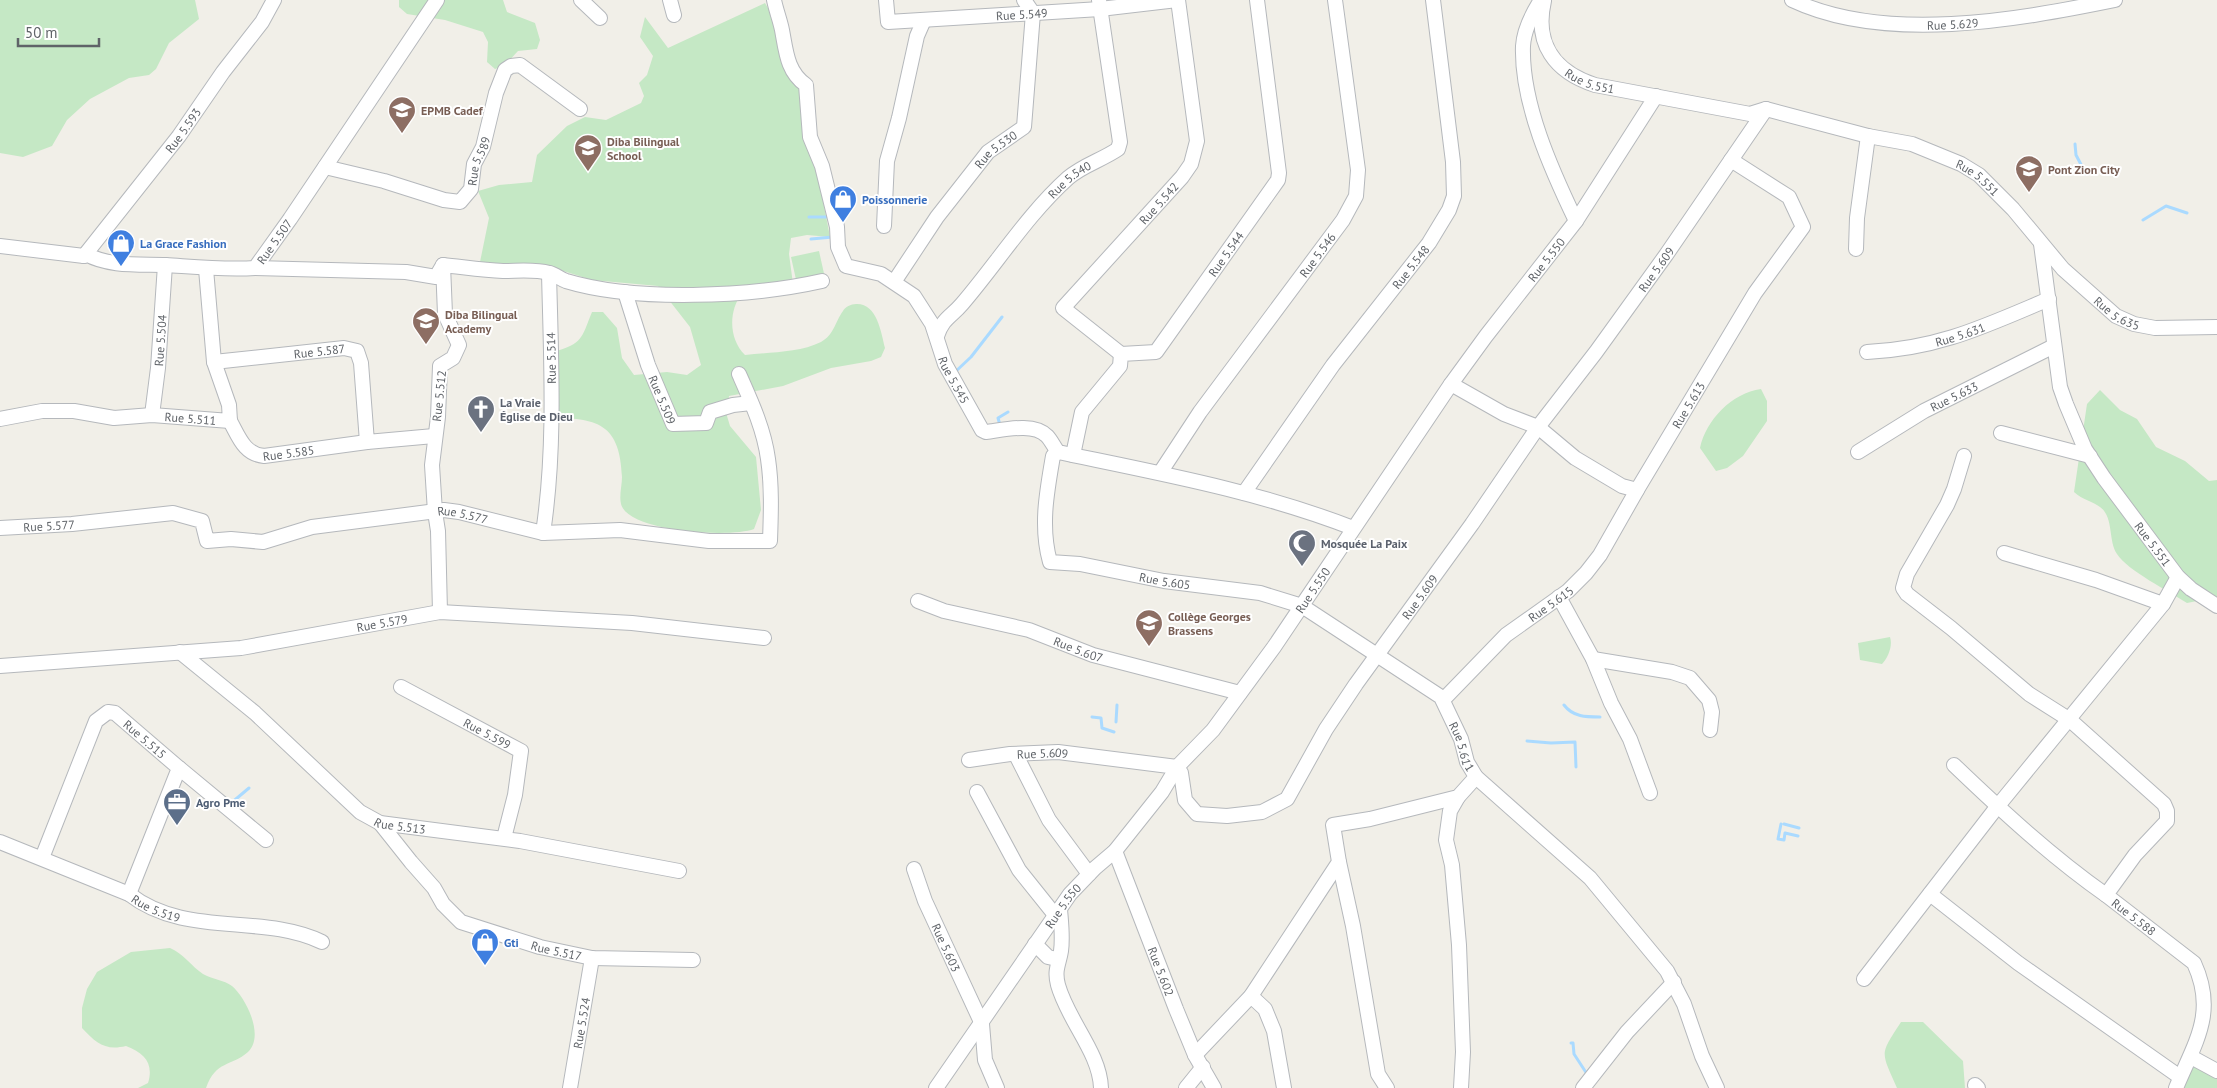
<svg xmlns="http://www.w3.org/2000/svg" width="2217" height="1088" viewBox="0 0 2217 1088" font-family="'PT Sans',sans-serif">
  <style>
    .green { fill: #c5e8c5 }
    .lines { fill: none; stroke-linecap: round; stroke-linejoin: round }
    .stream { stroke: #aadaff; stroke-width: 3 }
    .minor-casing { stroke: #b5b8bc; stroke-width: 16 }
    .minor { stroke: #fff; stroke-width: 14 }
    .labels { text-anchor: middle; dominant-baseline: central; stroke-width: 4; stroke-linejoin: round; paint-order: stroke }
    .street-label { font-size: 12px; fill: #5f6368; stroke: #fff }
    .education-label { font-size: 12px; font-weight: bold; fill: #785e54; stroke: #fff; text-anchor: start }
    .shop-label { font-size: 12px; font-weight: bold; fill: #366cbe; stroke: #fff; text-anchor: start }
    .worship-label { font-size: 12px; font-weight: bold; fill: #5b616d; stroke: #fff; text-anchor: start }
    .service-label { font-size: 12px; font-weight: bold; fill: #4e5e75; stroke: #fff; text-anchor: start }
  </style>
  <rect width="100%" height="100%" fill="#f1efe8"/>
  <!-- green -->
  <path class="green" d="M0,0h195l4,19 -30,24 -13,26 -7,6 -20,3 -39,21 -23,21 -15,26 -29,11 -23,-4z
    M399,0h104l4,12 28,11 5,17 -3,9 -19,2 -14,15 -9,3 -8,-7 1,-20 -5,-10 -38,-12 -38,-6 -8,-7z
    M765,3l9,15 28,74 28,145 -23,-2 -16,3 -2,16 4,30 -51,9c-14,19 -13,46 3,62 24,-3 54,-2 76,-13 13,-7 14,-20 22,-31 2,-4 8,-7 13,-7 21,-1 25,28 29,44l-4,9 -10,4 -40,7 -48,18 -54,10 -2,20 3,10 26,31 5,53 -7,19c-24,9 -126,3 -133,-25 -2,-8 1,-19 1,-27 -2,-51 -22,-59 -69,-59l1,-66c29,-9 27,-13 38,-40h11l14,16 5,30 12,17 33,-3 20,3 14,-10 -11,-38 -32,-41 -66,-6 -35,-11 -77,-7 9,-44 -11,-27 21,-6 33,-3 5,-27 30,-29 18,-9 21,3 35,-17 3,-7 -5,-13 8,-8 6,-19 -13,-19 5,-20 23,31z
    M819,251l6,27 -28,6 -6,-27z
    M1761,389l6,12v20l-24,35 -16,12 -11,3 -16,-23c6,-28 32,-55 61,-59z
    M2100,390l20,20 17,9 19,28 29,14 24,20 8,-1v117l-30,6c-18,-12 -59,-32 -70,-49 -9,-13 -3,-37 -17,-47 -8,-6 -17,-7 -26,-15l13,-88z
    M1890,637c3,9 -2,21 -8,27l-22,-4 -2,-17z
    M170,948c14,6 21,18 33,26 9,5 21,6 29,12 14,12 33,50 16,66 -17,15 -32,8 -42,36h-68l10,-5c6,-19 -3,-30 -22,-37 -21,5 -30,-3 -44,-18v-20l5,-19 10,-17 34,-20z
    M1901,1022h22l40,39 2,27h-68c-16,-37 -18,-32 4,-66z
    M2212,1066l5,3v19h-36l8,-20z"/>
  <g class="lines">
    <!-- stream -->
    <path class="stream" d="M2075,144l1,11 10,19
      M809,217h21
      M2143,220l23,-14 21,7
      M811,239l22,-2
      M954,373l17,-16 31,-40
      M1000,425l-2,-7 10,-6
      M1564,705c9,12 22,12 36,12
      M1092,717l9,1 1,10 12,4
      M1116,722l1,-17
      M1527,741l24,2 24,-1 1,25
      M230,804l19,-16
      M1781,824l-3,15 6,1 1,-7 13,3
      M1784,824l15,4
      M1571,1043h2l1,11 13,20"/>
    <!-- minor casing -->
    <g class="minor-casing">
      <g id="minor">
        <path d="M581,0l19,18"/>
        <path d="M670,0l4,15"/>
        <path id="s1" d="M774,0c2,10 6,20 8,30 4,21 5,42 24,55l4,52 12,29 15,61 1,20 8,19 35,8 33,22 18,28 13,40 37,66 4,2c17,-2 48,-10 61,4 4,4 7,11 11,16 100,21 200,39 295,76"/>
        <path id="s2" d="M886,0l2,22 212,-13 77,-9"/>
        <path id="s3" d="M1792,0c93,44 225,20 323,0"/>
        <path id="s4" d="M1544,1c-10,43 11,71 51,84l155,29 16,-5 102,27 44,8 49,20 18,11 34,34 50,60 53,47 18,8 21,4 62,-1"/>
        <path id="s5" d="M325,167l59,14 60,19 16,2 11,-13 3,-25 9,-17 13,-54 9,-23 6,-4 9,-1 60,44"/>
        <path d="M1576,221l80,-125"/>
        <path d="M884,226l3,-65 12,-43 18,-82 7,-16"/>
        <path id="s6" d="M2041,244l19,143 6,17 19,45 19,29 74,99 13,12 26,17"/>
        <path id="s7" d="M0,246l84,10 2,-2c23,13 54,10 80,11 30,2 58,5 89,3l35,-49 147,-219"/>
        <path d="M1856,249l1,-31 11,-82"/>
        <path id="s8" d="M84,256l95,-120 44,-64 39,-50 12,-22"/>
        <path d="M443,265c20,2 40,5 60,6 15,0 32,-2 46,2 6,1 11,6 17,8 69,21 185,16 256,0"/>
        <path d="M255,268l151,4 30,5 7,-12 2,49 14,31 -6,13 -13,8 -2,51 -6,48 3,47 3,19 2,81"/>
        <path id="s9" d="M894,282l43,-65 51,-65 36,-25 9,-114 -9,-13"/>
        <path id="s10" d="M625,292l23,73 25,59 33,-1 4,-11 23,-7 18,-2"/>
        <path id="s11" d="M937,336c6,-18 14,-19 25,-32 36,-42 65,-89 106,-126 15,-13 34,-18 50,-29l2,-7 -21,-142"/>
        <path id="s12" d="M1867,352c71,-3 118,-26 182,-53"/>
        <path id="s13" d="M1121,354l-58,-46 119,-131 9,-13 6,-23 -19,-141"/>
        <path id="s14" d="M214,362l130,-14 13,3 4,12 6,79 67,-6"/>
        <path id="s15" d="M1451,384l53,30 34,13 37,31 47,28 15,4 118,-197 48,-66 -14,-30 -58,-37"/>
        <path id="s16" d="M152,415l6,-47 7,-103"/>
        <path id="s17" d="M0,419l42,-8h32l40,7 38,-3 78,6 -1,-16 -15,-43 -8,-93"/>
        <path id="s18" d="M230,421c9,16 14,33 34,35l103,-14"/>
        <path d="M2001,433l89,23"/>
        <path id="s19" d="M1058,452l-5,4c-6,35 -13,70 -3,106l30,2 84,17 96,12 42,13 139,91 20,42 6,23 9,15 -18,20 -88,22 -37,6 6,37 -88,134 -56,59"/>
        <path id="s20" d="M1858,452l66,-41 130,-65"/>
        <path id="s21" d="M1073,455l9,-43 38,-46 1,-12 35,-2 122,-172 1,-7 -22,-173"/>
        <path id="s22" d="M1964,456l-10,33 -7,16 -40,69 -4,14 4,6 44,34 78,66 41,26 94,84 3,7v10l-32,34 -29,40 88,68c23,50 1,79 -18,125"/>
        <path id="s23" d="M1160,473l40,-61 143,-192 13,-24 2,-26 -23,-170"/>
        <path id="s24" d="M1244,493l89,-128 96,-122 20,-33 5,-14 -1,-34 -20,-162"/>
        <path id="s25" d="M0,528l72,-4 101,-11 29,8 5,20 24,-2 32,3 49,-15 132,-17 15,2 84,21 77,-3 89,11h61c1,-28 2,-55 -2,-82 -4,-30 -17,-58 -29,-85"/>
        <path d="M543,533c13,-86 8,-174 6,-260"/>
        <path d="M2004,553l92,27 67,24"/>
        <path d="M1559,597l34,62 18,44 19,36 20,54"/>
        <path id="s26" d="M918,601l26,10 85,19 64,25 147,38"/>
        <path id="s27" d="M180,652l75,61 105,99 20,11 140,18 159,30"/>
        <path d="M1593,659l79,13 18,6 19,22 3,12 -2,18"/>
        <path id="s28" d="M0,666l241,-18 199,-36 192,11 132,15"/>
        <path id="s29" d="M401,687l120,64 -6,44 -11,43"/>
        <path id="s30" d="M1443,700l63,-65 62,-44 18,-18 14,-18 37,-65"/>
        <path d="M1016,755l33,65 40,54"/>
        <path id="s31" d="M969,760l41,-6 48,-2 119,15 4,6 4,27 12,14 30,2 35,-4 25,-13 39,-70 30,-45 116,-160 66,-97 58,-75 70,-97 100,-146"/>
        <path d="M1954,765c48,46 98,92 152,130"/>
        <path d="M179,768l87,72"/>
        <path d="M1476,777l114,101 77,93 17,33 18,52 15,32"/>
        <path d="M977,792l42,78 36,45"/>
        <path d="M1458,797l-8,14 -4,29 6,25 7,80 4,107 -2,36"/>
        <path id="s32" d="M380,823l31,39 23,26 9,16 18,18 79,25 52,11 101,2"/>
        <path id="s33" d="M0,842l129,52c56,44 133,19 193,48"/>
        <path id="s34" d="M1115,851l61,158 19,46 19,33"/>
        <path id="s35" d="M42,858l54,-137 12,-9 7,1 64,55 -50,126"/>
        <path d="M1339,862l14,64 25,148 9,14"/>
        <path id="s36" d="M914,869l11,32 57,123 3,36 12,28"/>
        <path d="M1930,894l88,69 162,114"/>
        <path d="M1060,909c1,13 3,28 1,42 -2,13 -7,19 -3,34 10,36 42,68 43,103"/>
        <path d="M1035,944l13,13 9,2"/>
        <path d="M1864,979l133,-172 166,-203 15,-27"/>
        <path d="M1251,996l14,13 9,22 10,57"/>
        <path d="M2193,1058l24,13"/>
        <path d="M1975,1085l3,3"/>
        <path id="s37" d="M570,1088l22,-130"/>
        <path id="s38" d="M936,1088l134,-194 25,-26 20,-17 47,-59 15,-25 36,-37 61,-83 177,-263 35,-48 90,-115c-24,-50 -55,-118 -53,-175 1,-16 9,-32 18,-46"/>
        <path d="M1186,1088l17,-21"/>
        <path d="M1583,1088l44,-56 47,-50"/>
      </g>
    </g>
    <!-- minor -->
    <use href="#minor" class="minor"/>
  </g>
  <!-- icons -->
  <defs>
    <g id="school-pin" transform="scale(1.4375)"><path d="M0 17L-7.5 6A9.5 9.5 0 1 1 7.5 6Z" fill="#8d6e63" stroke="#fff"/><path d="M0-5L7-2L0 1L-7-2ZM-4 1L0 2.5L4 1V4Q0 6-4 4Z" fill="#fff"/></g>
    <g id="shop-pin" transform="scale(1.4375)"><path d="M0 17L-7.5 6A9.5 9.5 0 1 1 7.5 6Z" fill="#3f7fe0" stroke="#fff"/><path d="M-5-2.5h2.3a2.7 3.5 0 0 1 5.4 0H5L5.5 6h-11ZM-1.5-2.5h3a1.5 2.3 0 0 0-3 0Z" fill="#fff"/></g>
    <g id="church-pin" transform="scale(1.4375)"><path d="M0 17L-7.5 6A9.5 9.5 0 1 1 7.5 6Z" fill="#6b7280" stroke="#fff"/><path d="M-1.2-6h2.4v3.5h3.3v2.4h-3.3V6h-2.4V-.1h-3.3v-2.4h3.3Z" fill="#fff"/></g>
    <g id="mosque-pin" transform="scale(1.4375)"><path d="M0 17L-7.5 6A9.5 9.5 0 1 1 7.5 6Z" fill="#6b7280" stroke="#fff"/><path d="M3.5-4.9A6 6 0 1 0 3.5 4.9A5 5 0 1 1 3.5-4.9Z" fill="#fff"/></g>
    <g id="office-pin" transform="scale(1.4375)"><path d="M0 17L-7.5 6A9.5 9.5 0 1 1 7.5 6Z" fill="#5c6f8a" stroke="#fff"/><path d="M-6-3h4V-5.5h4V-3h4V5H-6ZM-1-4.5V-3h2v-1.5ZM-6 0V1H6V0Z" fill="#fff"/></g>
  </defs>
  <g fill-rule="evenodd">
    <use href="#school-pin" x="402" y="110"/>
    <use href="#school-pin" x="588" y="148"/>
    <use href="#school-pin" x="2029" y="169"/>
    <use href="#shop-pin" x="843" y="199"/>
    <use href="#shop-pin" x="121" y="243"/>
    <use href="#school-pin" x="426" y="321"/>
    <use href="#church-pin" x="481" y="409"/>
    <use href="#mosque-pin" x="1302" y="543"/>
    <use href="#school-pin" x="1149" y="623"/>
    <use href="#office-pin" x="177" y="802"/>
    <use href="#shop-pin" x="485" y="942"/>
  </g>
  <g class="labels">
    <!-- street labels -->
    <g class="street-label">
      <text stroke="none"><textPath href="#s2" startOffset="156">Rue 5.549</textPath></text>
      <text stroke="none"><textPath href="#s3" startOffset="164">Rue 5.629</textPath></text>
      <text stroke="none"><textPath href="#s4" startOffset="104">Rue 5.551</textPath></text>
      <text stroke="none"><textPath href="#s8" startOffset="160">Rue 5.593</textPath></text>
      <text stroke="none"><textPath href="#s9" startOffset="168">Rue 5.530</textPath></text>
      <text stroke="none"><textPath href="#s5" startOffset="186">Rue 5.589</textPath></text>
      <text stroke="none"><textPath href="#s4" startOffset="509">Rue 5.551</textPath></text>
      <text stroke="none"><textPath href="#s11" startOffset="206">Rue 5.540</textPath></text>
      <text stroke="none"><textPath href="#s13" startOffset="216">Rue 5.542</textPath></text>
      <text stroke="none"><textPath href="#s7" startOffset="291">Rue 5.507</textPath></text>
      <text stroke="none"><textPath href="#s21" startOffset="271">Rue 5.544</textPath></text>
      <text stroke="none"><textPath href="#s23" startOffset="269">Rue 5.546</textPath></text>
      <text stroke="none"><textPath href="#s38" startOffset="1031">Rue 5.550</textPath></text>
      <text stroke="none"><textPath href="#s24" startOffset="281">Rue 5.548</textPath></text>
      <text stroke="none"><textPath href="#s31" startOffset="1002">Rue 5.609</textPath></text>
      <text stroke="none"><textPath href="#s4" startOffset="705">Rue 5.635</textPath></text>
      <text stroke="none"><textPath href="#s12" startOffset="95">Rue 5.631</textPath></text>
      <text stroke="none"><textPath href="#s16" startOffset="75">Rue 5.504</textPath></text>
      <text stroke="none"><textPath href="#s14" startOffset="106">Rue 5.587</textPath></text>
      <text transform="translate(551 358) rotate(-91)">Rue 5.514</text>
      <text stroke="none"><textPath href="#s1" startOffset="449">Rue 5.545</textPath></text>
      <text transform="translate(439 396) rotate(-84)">Rue 5.512</text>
      <text stroke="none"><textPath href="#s20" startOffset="111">Rue 5.633</textPath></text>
      <text stroke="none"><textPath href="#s10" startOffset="114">Rue 5.509</textPath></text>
      <text stroke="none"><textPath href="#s15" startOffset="315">Rue 5.613</textPath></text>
      <text stroke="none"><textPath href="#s17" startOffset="192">Rue 5.511</textPath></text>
      <text stroke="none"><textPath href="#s18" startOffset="76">Rue 5.585</textPath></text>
      <text stroke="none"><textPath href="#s25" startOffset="484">Rue 5.577</textPath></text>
      <text stroke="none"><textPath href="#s25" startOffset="49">Rue 5.577</textPath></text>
      <text stroke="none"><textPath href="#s6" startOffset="328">Rue 5.551</textPath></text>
      <text stroke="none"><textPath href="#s19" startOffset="230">Rue 5.605</textPath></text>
      <text stroke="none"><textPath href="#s38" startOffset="626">Rue 5.550</textPath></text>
      <text stroke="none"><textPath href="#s31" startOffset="598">Rue 5.609</textPath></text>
      <text stroke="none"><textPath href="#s30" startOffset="145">Rue 5.615</textPath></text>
      <text stroke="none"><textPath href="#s28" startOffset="385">Rue 5.579</textPath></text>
      <text stroke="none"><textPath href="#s26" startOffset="168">Rue 5.607</textPath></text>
      <text stroke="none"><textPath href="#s29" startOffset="98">Rue 5.599</textPath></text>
      <text stroke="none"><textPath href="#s35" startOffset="209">Rue 5.515</textPath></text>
      <text stroke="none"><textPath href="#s19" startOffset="590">Rue 5.611</textPath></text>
      <text stroke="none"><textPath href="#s31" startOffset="74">Rue 5.609</textPath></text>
      <text stroke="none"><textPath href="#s27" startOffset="284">Rue 5.513</textPath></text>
      <text stroke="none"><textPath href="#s33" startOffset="170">Rue 5.519</textPath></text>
      <text stroke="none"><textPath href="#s38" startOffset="222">Rue 5.550</textPath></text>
      <text stroke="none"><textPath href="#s22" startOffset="635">Rue 5.588</textPath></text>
      <text stroke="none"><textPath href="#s36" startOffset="85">Rue 5.603</textPath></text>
      <text stroke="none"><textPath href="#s32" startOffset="228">Rue 5.517</textPath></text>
      <text stroke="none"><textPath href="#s34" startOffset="129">Rue 5.602</textPath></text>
      <text stroke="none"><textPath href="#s37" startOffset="66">Rue 5.524</textPath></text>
    </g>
    <!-- education labels -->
    <g class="education-label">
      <text x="421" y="110">EPMB Cadef</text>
      <text x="607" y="141">Diba Bilingual<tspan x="607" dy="14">School</tspan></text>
      <text x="2048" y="169">Pont Zion City</text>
      <text x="445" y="314">Diba Bilingual<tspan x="445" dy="14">Academy</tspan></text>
      <text x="1168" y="616">Collège Georges<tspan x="1168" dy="14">Brassens</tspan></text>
    </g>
    <!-- shop labels -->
    <g class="shop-label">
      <text x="862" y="199">Poissonnerie</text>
      <text x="140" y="243">La Grace Fashion</text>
      <text x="504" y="942">Gti</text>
    </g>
    <!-- worship labels -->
    <g class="worship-label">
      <text x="500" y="402">La Vraie<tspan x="500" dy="14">Église de Dieu</tspan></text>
      <text x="1321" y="543">Mosquée La Paix</text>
    </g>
    <!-- service labels -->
    <g class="service-label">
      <text x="196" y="802">Agro Pme</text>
    </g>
  </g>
  <!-- scale -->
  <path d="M18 38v8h81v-8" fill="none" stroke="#5f6368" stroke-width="2.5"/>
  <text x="25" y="38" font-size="15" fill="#5f6368" stroke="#ffffff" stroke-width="4" paint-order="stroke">50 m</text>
</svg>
